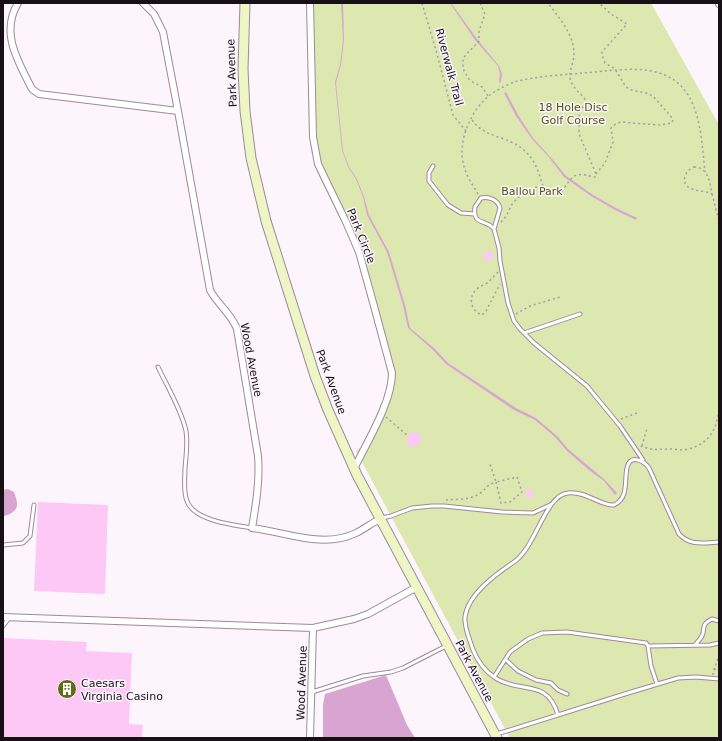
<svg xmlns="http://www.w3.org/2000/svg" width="722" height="741" viewBox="0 0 722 741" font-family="'DejaVu Sans',sans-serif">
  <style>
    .green { fill: #dce8b0 }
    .water { fill: #d8a5d1 }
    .building { fill: #fdc8f5 }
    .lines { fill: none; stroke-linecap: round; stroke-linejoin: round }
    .lane-casing { stroke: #9d8a9a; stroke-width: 5 }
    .street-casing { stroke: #9d8a9a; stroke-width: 8 }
    .secondary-casing { stroke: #9d8a9a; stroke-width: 11 }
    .path { stroke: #a49ca3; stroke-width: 1.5; stroke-dasharray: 2 3; stroke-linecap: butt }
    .lane { stroke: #fff; stroke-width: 3 }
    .street { stroke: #fff; stroke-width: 6 }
    .secondary { stroke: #eff6c6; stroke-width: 9 }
    .labels { text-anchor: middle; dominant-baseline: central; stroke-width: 3; stroke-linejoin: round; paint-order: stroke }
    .street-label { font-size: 11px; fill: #171016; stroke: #fdf5fc }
    .park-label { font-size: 11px; fill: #4d5712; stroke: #fdf5fc }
    .poi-label { font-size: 11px; fill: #171016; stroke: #fdf5fc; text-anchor: start }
  </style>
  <rect width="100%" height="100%" fill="#fdf5fc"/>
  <!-- green -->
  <path class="green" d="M307,3h344l68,122v613h-209l-154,-287 7,-6 24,-54 2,-11 -4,-19 -29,-106 -11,-26 -28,-57 -6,-23 -2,-18z"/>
  <!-- water -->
  <path class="water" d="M341,3h2l1,37 -3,25 -5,18 7,68 6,16 8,12 7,18 5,18 20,37 16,53 5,23 25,21 13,14 68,45 20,10 21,18 11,13 37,31 12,13 -2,2 -11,-14 -15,-11 -22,-19 -12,-14 -20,-17 -21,-10 -68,-46 -13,-14 -25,-22 -5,-23 -16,-53 -20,-37 -4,-18 -7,-18 -8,-12 -6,-17 -7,-68 5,-17 3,-25z
    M450,3h1l26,36 22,27 3,8 -1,8 -2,1 1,-9 -2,-8 -23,-26z
    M506,92l12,23 15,23 20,22 12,15 28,20 23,13 21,10 -1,2 -21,-10 -24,-14 -27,-19 -16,-21 -16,-17 -16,-23 -12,-23z
    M8,489l6,3c5,13 5,20 -10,24h-1v-26z
    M386,675l21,50 8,13h-92v-33l2,-11z"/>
  <!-- building -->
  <path class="building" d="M492,250l2,8 -9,3 -2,-8z
    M416,432l5,4v4l-3,5 -8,2 -3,-3v-5l3,-6z
    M532,488l1,9 -6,1 -2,-8z
    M38,502l70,3 -3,89 -71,-3z
    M3,638l84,4 -1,9 46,2 -3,71 14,1 -1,13h-139z"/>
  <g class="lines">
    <!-- lane casing -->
    <g class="lane-casing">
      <path id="lane" d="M433,166l-4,7v8l19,24 13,8 14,1
        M494,229c-7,-10 -22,-3 -19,-22l6,-9c8,-2 17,2 19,10l-6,21 5,19 1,13 8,42 6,18 6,8 14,14 53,43 33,40 23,34
        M524,333l56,-19
        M158,367c9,19 24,44 28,64 2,12 0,25 -1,37 0,10 -2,24 2,33 7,20 47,24 65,27
        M382,518l9,-2 21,-8 20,-2h12l58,6 31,1 17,-8
        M3,545l20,-2 7,-7 4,-31
        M3,626l6,-8
        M695,645c3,-4 7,-7 8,-12 1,-8 1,-10 9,-14l7,2
        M648,646l62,-1 9,-2
        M506,660l12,11 18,9 15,3 7,7 9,4
        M494,677l16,-25 18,-13 14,-6 25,-1 79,11 2,3 3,20 6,18
        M312,692l51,-16 28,-4 12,-4 43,-22
        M558,715c-11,-37 -36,-21 -61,-36 -13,-8 -20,-18 -25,-32 -3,-10 -8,-20 -7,-30 3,-23 31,-43 49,-55 22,-15 31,-67 54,-69 18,-2 33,13 46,12 15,-7 10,-24 13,-37 3,-14 16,-8 22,0l30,66c11,12 24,9 40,8
        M497,734l131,-41 50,-15 18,-1 23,2"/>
    </g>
    <!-- street casing -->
    <g class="street-casing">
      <path id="street" d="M18,3c-18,30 0,58 14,86l7,5 139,17 -15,-79 -9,-18 -11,-11
        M310,3l3,134 5,27 28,58 13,30 15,54 18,67c0,29 -25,69 -38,96
        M719,3v1
        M178,111l32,179c7,14 21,23 27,39l21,127c2,24 -2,48 -6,72 34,4 71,21 104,5 8,-4 16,-10 24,-14
        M3,617l310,11 41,-9 14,-5 49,-27
        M310,738l3,-110"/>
    </g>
    <!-- secondary casing -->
    <g class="secondary-casing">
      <path id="secondary" d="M245,3l-2,66 2,42 6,47 15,63 49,155 13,34 29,65 140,263"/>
    </g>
    <!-- path -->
    <path class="path" d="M422,3l15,51 16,61 13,16
      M480,3l5,11 -6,17v10l-16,17v7l1,6 4,7 3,3 11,6 6,9
      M472,120c7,10 17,14 29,18 27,9 35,22 42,49
      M694,167c14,0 16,15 18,27 -9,-5 -31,-1 -27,-18 2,-5 5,-7 9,-9z
      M596,174l9,-11 8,-21 -2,-14 6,-5 5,-1 23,2 15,1 12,-2 1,-4 -20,-23 -7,-3 -15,-3 -5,-3 -11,-18 -10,-6 -3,-8v-3l25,-28 -16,-10 -12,-11
      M478,194c-6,-10 -13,-20 -15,-32 -5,-23 9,-53 27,-67 6,-5 17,-10 24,-13 22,-6 47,-7 69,-9 31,-2 74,-12 98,13 20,20 21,59 24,86
      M712,194l7,27
      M501,222c5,-4 7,-10 10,-16 5,-8 18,-19 28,-19 7,0 10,7 20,8 13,-16 12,-25 34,-18h2l1,-3 -17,-40v-23l6,-6 1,-4c-5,-9 -13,-11 -16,-23 -1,-7 4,-16 4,-24 0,-20 -15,-36 -26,-51
      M498,272c-4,4 -7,8 -11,11 -5,3 -10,5 -13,9 -6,9 -1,20 8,23l4,-4 14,-27
      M516,314l14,-8 30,-9
      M386,417l22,19
      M621,419l16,-6
      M642,446l5,-18
      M641,447l1,-1c9,5 18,3 28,3 6,0 13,2 18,0 21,-5 28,-19 31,-38
      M446,500c9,-1 21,0 29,-4 10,-4 10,-11 21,-14l5,21 9,-1 12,-10 -5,-15 -21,5 -6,-18
      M714,669l5,1
      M713,675c1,-8 5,-14 6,-22"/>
    <!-- lane -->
    <use href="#lane" class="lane"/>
    <!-- street -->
    <use href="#street" class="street"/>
    <!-- secondary -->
    <use href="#secondary" class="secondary"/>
  </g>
  <!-- icons -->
  <defs>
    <g id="building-disc" transform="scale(1)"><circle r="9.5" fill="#606c15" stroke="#fdf5fc"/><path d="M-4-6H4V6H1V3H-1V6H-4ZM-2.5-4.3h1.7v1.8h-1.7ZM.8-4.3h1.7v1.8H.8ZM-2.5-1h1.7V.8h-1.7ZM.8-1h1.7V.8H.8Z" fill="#fff"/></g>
  </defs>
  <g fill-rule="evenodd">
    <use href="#building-disc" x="67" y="689"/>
  </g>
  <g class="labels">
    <!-- street labels -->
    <g class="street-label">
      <text transform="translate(449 67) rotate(75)">Riverwalk Trail</text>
      <text transform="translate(232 73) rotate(-92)">Park Avenue</text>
      <text transform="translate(361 236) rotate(68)">Park Circle</text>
      <text transform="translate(251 360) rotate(79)">Wood Avenue</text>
      <text transform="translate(331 382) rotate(70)">Park Avenue</text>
      <text transform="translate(474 671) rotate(62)">Park Avenue</text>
      <text transform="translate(302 683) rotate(-88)">Wood Avenue</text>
    </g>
    <!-- park labels -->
    <g class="park-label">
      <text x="573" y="107">18 Hole Disc<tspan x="573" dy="13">Golf Course</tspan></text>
      <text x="532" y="191">Ballou Park</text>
    </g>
    <!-- poi labels -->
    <g class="poi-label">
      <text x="81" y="683">Caesars<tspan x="81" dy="13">Virginia Casino</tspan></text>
    </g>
  </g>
  <!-- border -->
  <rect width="722" height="741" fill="none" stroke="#171016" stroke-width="8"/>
</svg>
